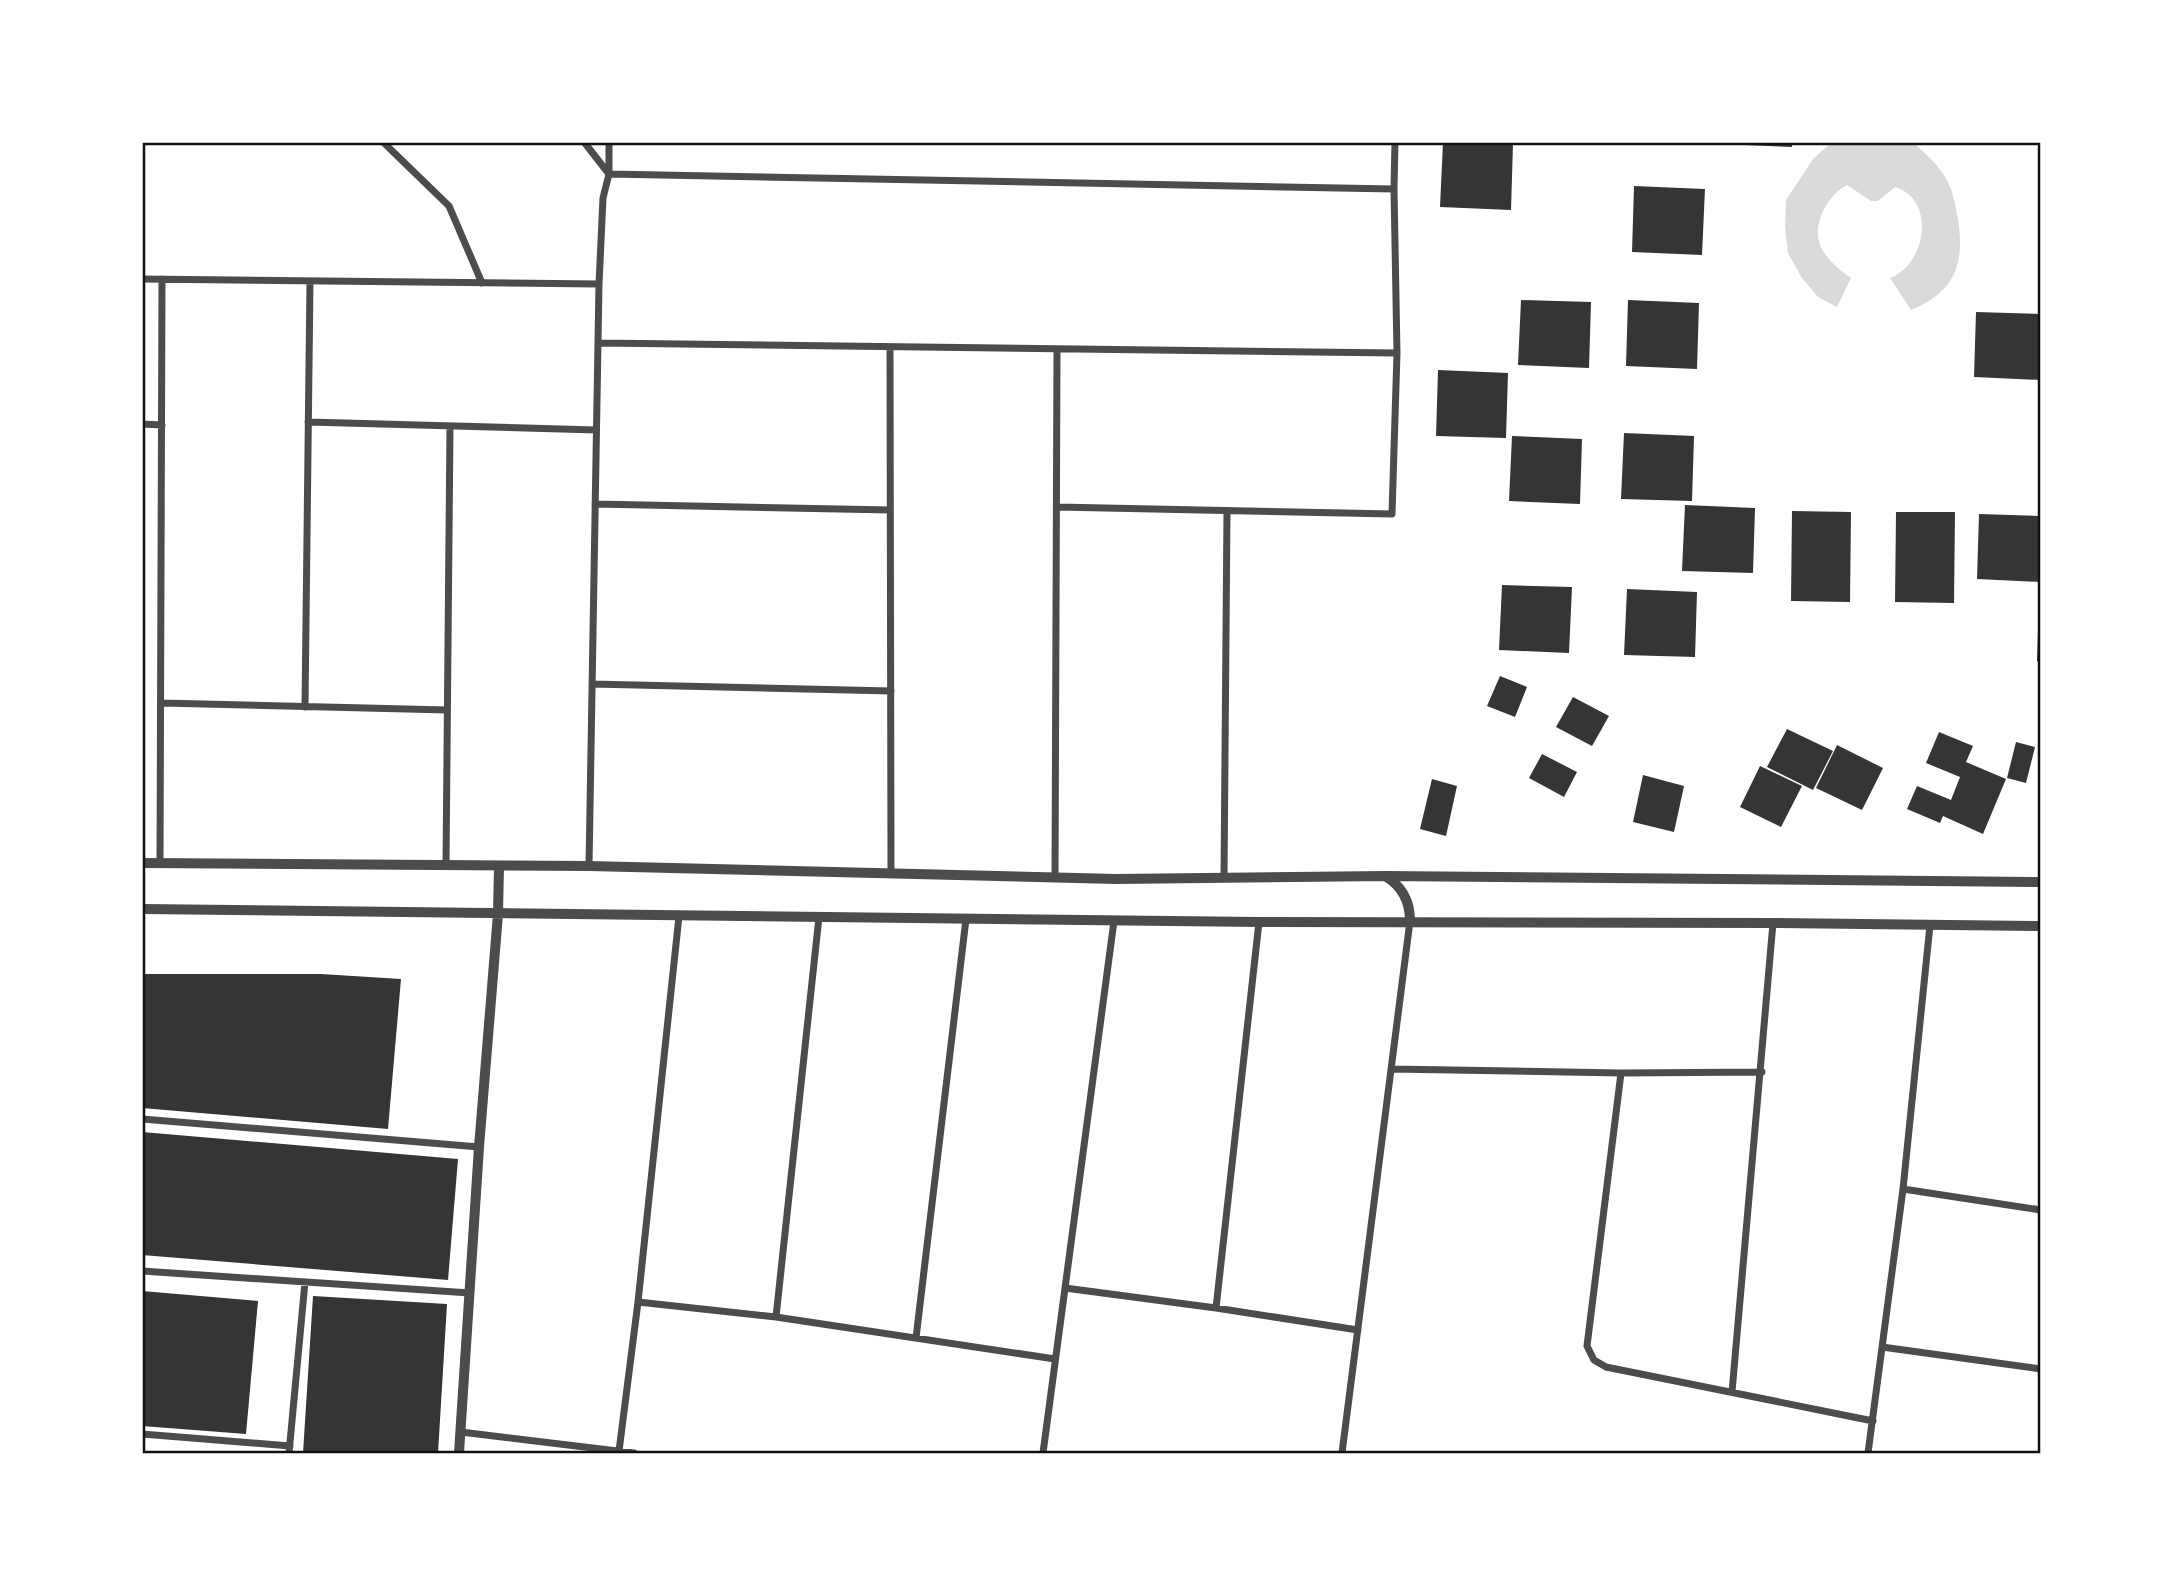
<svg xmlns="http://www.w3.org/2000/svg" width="2183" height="1595" viewBox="0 0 2183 1595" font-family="'Sofia Sans Condensed',sans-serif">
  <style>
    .water { fill: #d9d9d9 }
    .building { fill: #353535 }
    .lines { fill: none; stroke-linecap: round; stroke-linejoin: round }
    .minor { stroke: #4c4c4c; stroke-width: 7 }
    .tertiary { stroke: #4c4c4c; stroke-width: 10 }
    .neatline { fill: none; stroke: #111; stroke-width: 2.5 }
  </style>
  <rect width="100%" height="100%" fill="#fff"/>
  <!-- water -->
  <path class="water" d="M1832,142h80c13,11 25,21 33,35 8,12 10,28 13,42 7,45 -3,73 -47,91l-21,-32c37,-14 46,-79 5,-91l-17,14h-7l-24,-16c-21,11 -38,44 -24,66 7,11 18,20 28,27l-14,29 -19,-10 -16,-19 -14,-25 -3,-26 1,-27 27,-41z"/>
  <!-- building -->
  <path class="building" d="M1443,142l70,2 -2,66 -71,-3z
    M1722,142h70v5l-71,-3z
    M1634,186l71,3 -3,66 -70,-3z
    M1521,300l70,2 -2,66 -71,-3z
    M1628,300l71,3 -2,66 -71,-3z
    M1976,312l65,2v66l-67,-3z
    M1438,370l70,3 -2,65 -70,-2z
    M1624,433l70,3 -2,65 -71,-2z
    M1512,436l70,3 -2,65 -71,-3z
    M1685,505l70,3 -2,65 -71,-2z
    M1792,511l59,1 -1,90 -59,-1z
    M1896,512h59l-1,91 -59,-1z
    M1979,514l62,2v66l-64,-3z
    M1502,585l70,2 -3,66 -70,-3z
    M1627,589l70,3 -2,65 -71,-2z
    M2039,605h2v57l-4,-1z
    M1500,676l27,11 -12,30 -28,-11z
    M1573,697l36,19 -17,30 -36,-19z
    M1787,729l46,22 -20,39 -46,-23z
    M1939,732l34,14 -7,16 40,17 -23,55 -40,-18 -3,7 -33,-14 10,-23 34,14 9,-23 -34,-14z
    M2016,742l19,5 -9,36 -19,-5z
    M1837,745l46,23 -21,42 -46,-22z
    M1542,754l35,18 -13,25 -35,-19z
    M1760,766l42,20 -21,41 -41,-20z
    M1643,775l41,11 -10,46 -41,-10z
    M1432,779l25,7 -11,50 -26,-7z
    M142,974h179l80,5 -13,150 -246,-21z
    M142,1132l316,27 -10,121 -306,-25z
    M142,1291l116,10 -12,133 -104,-8z
    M313,1296l134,8 -9,149h-135z"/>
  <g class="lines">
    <!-- minor -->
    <path class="minor" d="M383,142l66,64 33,77
      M584,142l25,32 -6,24 -4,86 -10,582
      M609,142v32l785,15
      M142,279l457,5
      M598,343l799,10
      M890,347l1,527
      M308,422l288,8
      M142,424l20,1
      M595,504l295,6
      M1057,507l335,7 5,-161 -3,-164 1,-47
      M592,684l299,7
      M161,703l286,7
      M305,707l5,-426
      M160,863l2,-584
      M446,865l4,-439
      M1055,878l2,-529
      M1224,878l3,-367
      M1392,1069l229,4 141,-1
      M1621,1073l-34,273 7,14 12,7 267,54
      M142,1119l337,28
      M1903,1189l138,21
      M142,1271l328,22
      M1065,1288l151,20 142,22
      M638,1302l138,15 279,42
      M1216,1308l43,-386
      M776,1317l43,-400
      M916,1338l50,-419
      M1882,1347l159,22
      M1732,1392l41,-469
      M461,1432l173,21
      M142,1434l148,12
      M619,1451l19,-149 41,-386
      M289,1453l16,-171
      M1043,1453l71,-532
      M1342,1453l68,-532
      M1868,1453l35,-264 27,-264"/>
    <!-- tertiary -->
    <path class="tertiary" d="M142,863l447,3 527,13 269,-3 656,6
      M1385,876c17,10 25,26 25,45
      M142,909l1117,13 514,1 268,3
      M459,1453l20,-306 19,-233 1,-48"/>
  </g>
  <!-- border -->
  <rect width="2183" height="1595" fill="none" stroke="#ffffff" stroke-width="287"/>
  <rect x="144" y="144" width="1895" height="1308" class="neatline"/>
</svg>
